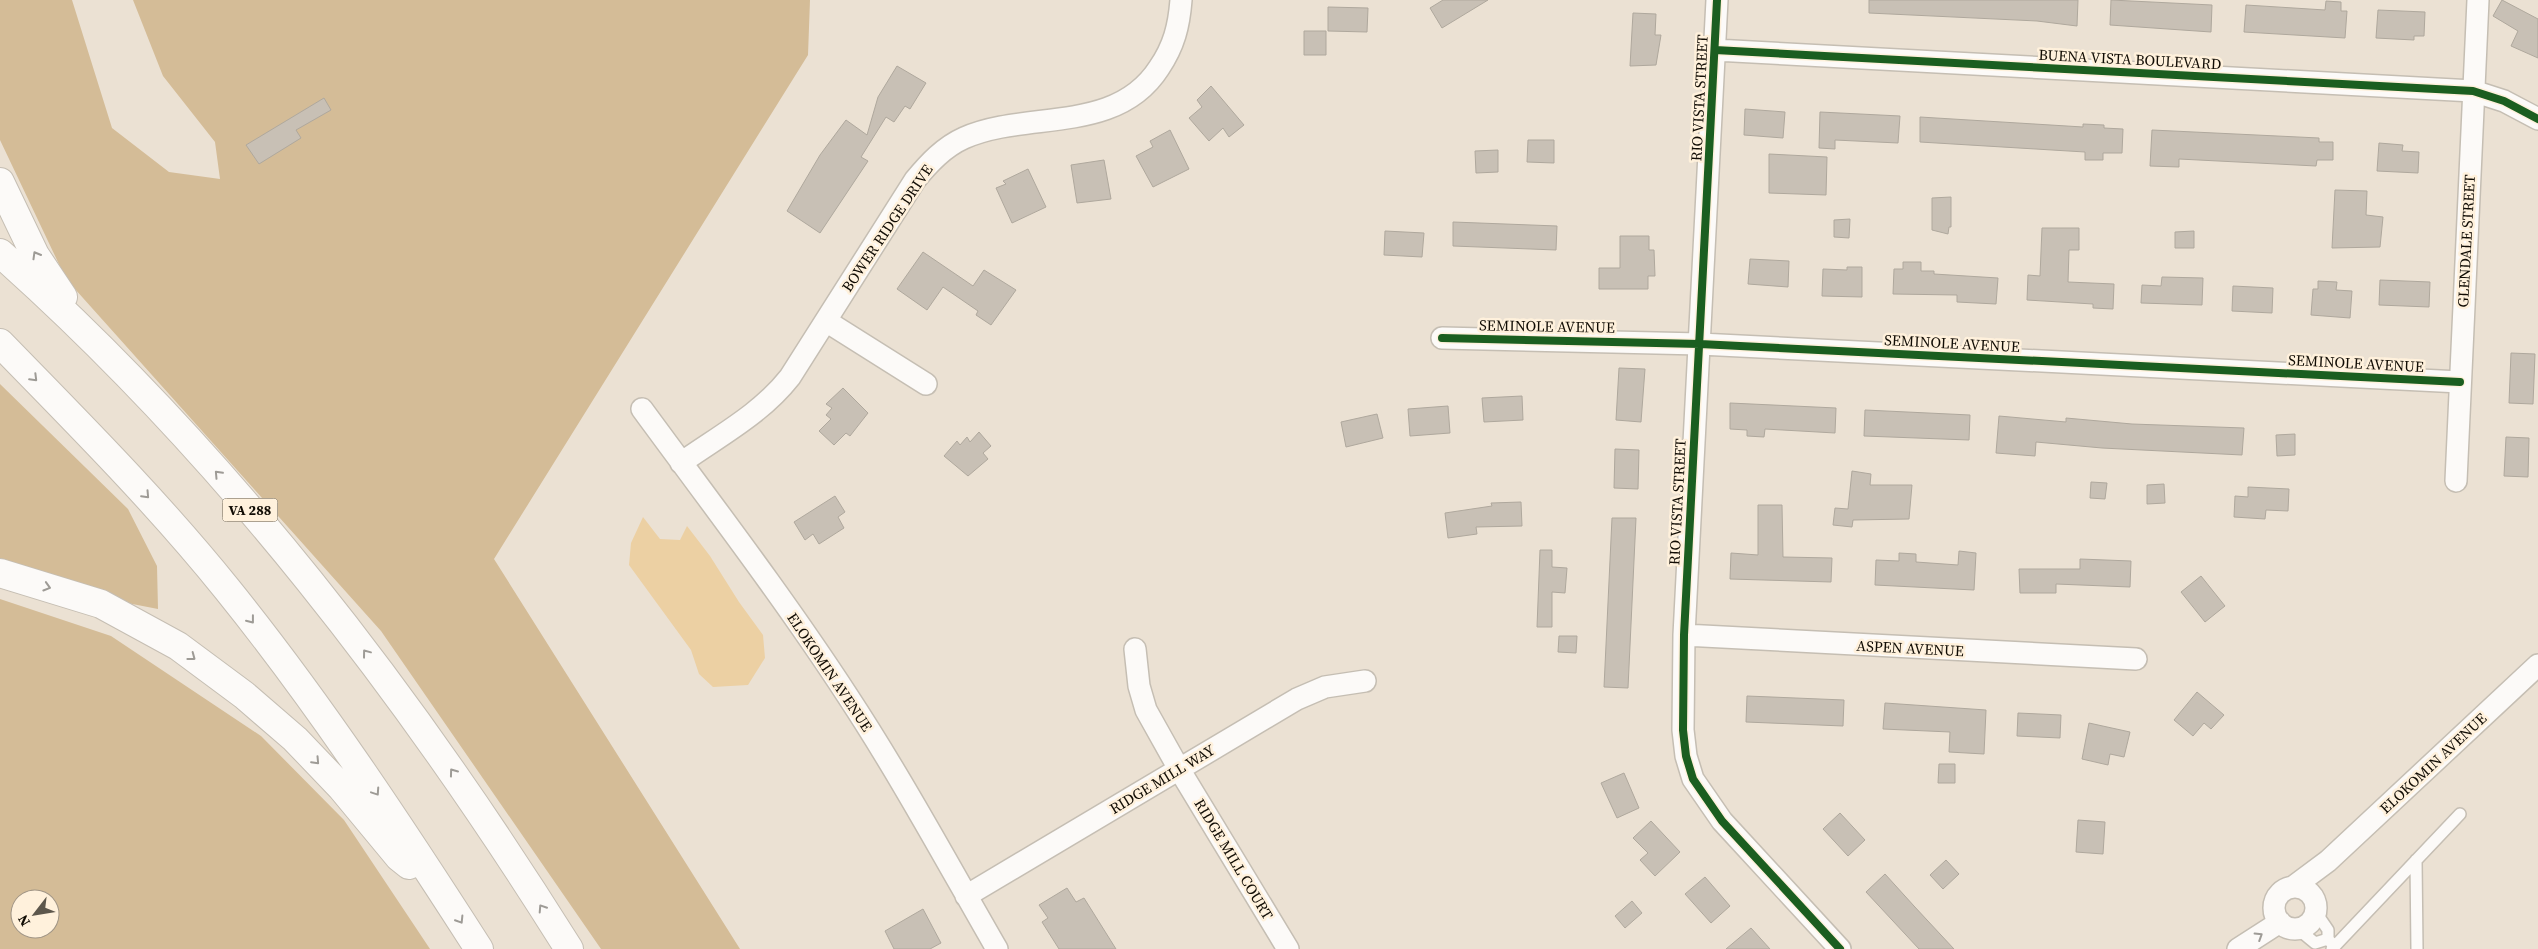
<svg xmlns="http://www.w3.org/2000/svg" width="2538" height="949" viewBox="0 0 2538 949" font-family="'Source Serif 4',serif">
  <style>
    .forest { fill: #d4bc97; fill-rule: evenodd }
    .water { fill: #ecd0a3 }
    .building { fill: #c8c0b5; stroke: #afa89d }
    .lines { fill: none; stroke-linecap: round; stroke-linejoin: round }
    .lane-casing { stroke: #c5beb3; stroke-width: 14 }
    .street-casing { stroke: #c5beb3; stroke-width: 24 }
    .highway-casing { stroke: #c5beb3; stroke-width: 30 }
    .lane { stroke: #fcfaf8; stroke-width: 11 }
    .street { stroke: #fcfaf8; stroke-width: 21 }
    .highway { stroke: #fcfaf8; stroke-width: 28 }
    .cycleway-casing { stroke: #fff1dc; stroke-width: 11 }
    .cycleway { stroke: #1b5e20; stroke-width: 8 }
    .oneway { stroke: #9e9b96 }
    .labels { text-anchor: middle; dominant-baseline: central; stroke-width: 5; stroke-linejoin: round; paint-order: stroke }
    .shield { fill: #fff1dc; stroke: #585145; stroke-width: 1 }
    .shield-label { font-size: 14px; font-weight: bold; fill: #110c04 }
    .street-label { font-size: 15px; fill: #110c04; stroke: #fff1dc }
  </style>
  <rect width="100%" height="100%" fill="#ebe1d3"/>
  <!-- forest -->
  <path class="forest" d="M0,0h72l40,128 57,44 51,7 -5,-37 -52,-66 -30,-76h677l-2,55 -314,504 246,390h-139l-220,-318 -315,-352 -66,-139z
    M0,384l128,125 29,57 1,43 -41,-8 -117,-43z
    M0,599l111,37 150,100 83,84 86,129h-430zM20,899h30v30h-30z"/>
  <!-- water -->
  <path class="water" d="M643,517l17,22 20,1 7,-14 23,30 29,46 24,33 2,23 -17,27 -35,2 -14,-13 -8,-24 -62,-85 2,-22z"/>
  <!-- building -->
  <path class="building" d="M1443,0h45l-46,28 -12,-20z
    M1869,0h209l-1,26 -40,-5 -168,-8z
    M2111,0l101,5 -1,27 -101,-7z
    M2502,0l36,19v39l-27,-12 7,-15 -25,-15z
    M2326,1l15,1v9h6l-2,27 -101,-6 2,-27 79,5z
    M1328,7l40,1 -1,24 -39,-1z
    M2378,10l47,2 -1,24h-10v4l-38,-2z
    M1633,13l23,1 -1,21h6l-5,30 -26,1z
    M1304,31h22v24h-22z
    M897,66l29,17 -16,26 -5,-3 -11,16 -8,-5 -25,40 7,4 -48,72 -33,-22 33,-56 26,-35 21,15 11,-38z
    M1211,86l33,39 -15,12 -6,-9 -14,13 -20,-23 13,-11 -5,-7z
    M324,98l7,12 -35,20 5,8 -42,26 -13,-19z
    M1745,109l40,3 -2,26 -39,-3z
    M1820,112l80,4 -2,27 -63,-3v9l-16,-1z
    M1920,117l163,10v-3l21,1v3l19,1 -1,24h-19v7h-18v-8l-165,-10z
    M1170,130l19,39 -36,18 -17,-31 17,-9 -3,-6z
    M2152,130l167,8v4h14v18h-16l-1,6 -137,-7v8l-29,-1z
    M1528,140h26v23l-27,-1z
    M2379,143l24,2 -1,6 17,1 -1,21 -41,-2z
    M1498,150v22l-22,1 -1,-22z
    M1769,154l58,3 -1,38 -57,-2z
    M1104,160l7,39 -34,4 -6,-38z
    M1028,169l18,38 -34,16 -16,-35 10,-4 -3,-3z
    M2335,190l32,1 -1,24 17,2 -3,30 -48,1z
    M1951,197v30h-2l-1,7 -16,-4v-32z
    M1850,219l-1,19 -15,-1v-17z
    M1453,222l104,4 -1,24 -103,-4z
    M2042,228h37v22h-10l-1,32 46,2 -1,25 -20,-1v-4l-66,-4 1,-25 12,1z
    M1385,231l39,2 -2,24 -38,-2z
    M2194,231v17h-19v-16z
    M1620,236h29v14h5l1,26h-7v13h-49v-21h21z
    M923,252l50,34 11,-16 32,20 -25,35 -15,-10 2,-4 -35,-24 -16,23 -30,-21z
    M1750,259l39,2 -1,26 -40,-3z
    M1903,262h18v9h13v3l64,4 -2,26 -39,-2v-7l-64,-1 1,-25h9z
    M1847,267h15v30l-40,-1 1,-27 24,1z
    M2162,277l41,1 -1,27 -61,-2 1,-18 19,1z
    M2380,280l50,2 -1,25 -50,-2z
    M2318,281l19,1 -1,8 16,1 -2,27 -39,-3 2,-26h5z
    M2233,286l40,2 -1,25 -40,-2z
    M2511,353l24,1 -2,50 -24,-1z
    M1619,368l26,1 -4,53 -25,-2z
    M843,388l25,25 -18,23 -4,-3 -12,12 -15,-14 12,-12 -5,-4 6,-7 -6,-4z
    M1522,396l1,24 -39,2 -2,-24z
    M1730,403l106,5 -1,25 -70,-4 -1,8 -17,-1v-6l-17,-1z
    M1448,406l2,27 -40,3 -2,-27z
    M1865,410l105,5 -1,25 -105,-4z
    M1377,414l6,24 -37,9 -5,-25z
    M1999,416l67,6v-4l66,6 112,4 -2,27 -140,-7 -66,-6 -1,14 -39,-3z
    M979,432l12,14 -8,7 5,6 -20,17 -24,-20 13,-15 3,4 7,-8 3,5z
    M2295,434v21l-18,1 -1,-21z
    M2506,437l23,1 -1,39 -24,-1z
    M1615,449l24,1 -1,39 -24,-1z
    M1852,471l19,3 -1,11h42l-3,34 -56,1 -1,7 -19,-2 2,-17 13,1z
    M2091,482l16,1 -2,16 -15,-1z
    M2164,484l1,19 -18,1v-19z
    M2248,487l41,2 -1,22 -22,-1 -1,9 -31,-2 1,-21 13,1z
    M835,496l10,16 -7,5 6,11 -25,16 -6,-10 -8,6 -11,-18z
    M1521,502l1,24 -46,1 1,7 -29,4 -3,-25 47,-7 -1,-3z
    M1758,505h24l1,52 49,1 -1,24 -101,-3 1,-26 27,2z
    M1612,518h24l-8,170 -24,-1z
    M1540,550h12v17l15,1 -2,25 -13,-1v35h-15z
    M1959,551l17,2 -2,37 -99,-5 1,-25 23,1v-8l17,1v8l42,3z
    M2080,559l51,2 -1,26 -74,-3v9h-36l-1,-24h61z
    M2201,576l24,30 -20,16 -24,-30z
    M1559,636h18l-1,17 -18,-1z
    M2197,692l27,23 -13,14 -7,-6 -11,13 -19,-16z
    M1747,696l97,4 -1,26 -97,-4z
    M1885,703l101,7 -2,44 -35,-2 1,-20 -67,-3z
    M2018,713l43,2 -1,23 -43,-2z
    M2089,723l41,9 -6,25 -14,-3 -2,11 -26,-6z
    M1939,764h16v19h-17z
    M1624,773l15,35 -22,10 -16,-35z
    M1840,813l25,27 -17,16 -25,-27z
    M2078,820l27,2 -2,32 -27,-2z
    M1651,821l29,31 -25,24 -15,-16 8,-7 -15,-15z
    M1946,860l13,14 -16,15 -13,-14z
    M1885,874l29,32 40,43h-35l-53,-57z
    M1705,877l25,29 -19,17 -26,-29z
    M1067,888l9,14 8,-4 32,51h-57l-17,-27 6,-4 -9,-13z
    M1632,901l10,12 -17,15 -10,-12z
    M923,909l18,34 -11,6h-36l-9,-18z
    M1751,928l19,21h-44z"/>
  <g class="lines">
    <!-- lane casing -->
    <g class="lane-casing">
      <path id="lane" d="M2416,860l1,89
        M2315,911l13,19v9l6,7
        M2298,929l17,14 13,-4
        M2332,949l128,-135"/>
    </g>
    <!-- street casing -->
    <g class="street-casing">
      <path id="street" d="M1717,0l-33,635 -1,95 3,26 7,23 29,42 118,128
        M1715,50l758,41 31,10 34,18
        M826,321l100,63
        M1442,338l258,6 760,38
        M642,409c69,94 141,188 205,286 54,82 101,169 150,254
        M681,463c38,-27 80,-49 109,-86l125,-197c14,-17 29,-33 49,-42 63,-28 152,-3 195,-70 15,-22 20,-42 22,-68
        M2456,481l22,-481
        M1684,635l452,24
        M1135,649l4,37 7,24 33,59 109,180
        M2293,887l35,-26 210,-196
        M2274 908a21 21 0 1 1 42 0a21 21 0 1 1-42 0Z
        M966,896l331,-197 28,-12 40,-6
        M2238,949l42,-27"/>
    </g>
    <!-- highway casing -->
    <g class="highway-casing">
      <path id="highway" d="M0,182l35,73 28,42
        M0,253c225,200 410,442 569,696
        M0,343c78,80 157,159 227,246 92,114 173,237 252,360
        M0,573l101,31 77,42 66,49 51,44 46,48 58,70 10,8"/>
    </g>
    <!-- lane -->
    <use href="#lane" class="lane"/>
    <!-- street -->
    <use href="#street" class="street"/>
    <!-- highway -->
    <use href="#highway" class="highway"/>
    <!-- cycleway casing -->
    <g class="cycleway-casing">
      <path id="cycleway" d="M1717,0l-33,635 -1,95 3,26 7,23 29,42 118,128
        M1715,50l758,41 31,10 34,18
        M1442,338l258,6 760,38"/>
    </g>
    <!-- cycleway -->
    <use href="#cycleway" class="cycleway"/>
  </g>
  <!-- one-way arrows -->
  <defs><path id="oneway-chevron" d="M-2-3.5L2.5 0L-2 3.5" fill="none" stroke-width="1.6" stroke-linecap="round" stroke-linejoin="round" transform="scale(1.25)"/></defs>
  <g class="oneway">
    <use href="#oneway-chevron" transform="translate(36 255) rotate(-120)"/>
    <use href="#oneway-chevron" transform="translate(34 378) rotate(45)"/>
    <use href="#oneway-chevron" transform="translate(218 474) rotate(-133)"/>
    <use href="#oneway-chevron" transform="translate(146 495) rotate(47)"/>
    <use href="#oneway-chevron" transform="translate(47 587) rotate(17)"/>
    <use href="#oneway-chevron" transform="translate(251 620) rotate(52)"/>
    <use href="#oneway-chevron" transform="translate(366 653) rotate(-127)"/>
    <use href="#oneway-chevron" transform="translate(192 657) rotate(37)"/>
    <use href="#oneway-chevron" transform="translate(316 761) rotate(47)"/>
    <use href="#oneway-chevron" transform="translate(453 772) rotate(-126)"/>
    <use href="#oneway-chevron" transform="translate(376 792) rotate(56)"/>
    <use href="#oneway-chevron" transform="translate(542 908) rotate(-123)"/>
    <use href="#oneway-chevron" transform="translate(460 920) rotate(58)"/>
    <use href="#oneway-chevron" transform="translate(2259 936) rotate(-32)"/>
  </g>
  <g class="labels">
    <!-- shield labels -->
    <rect class="shield" x="222.5" y="498.5" width="55" height="23" rx="4"/>
    <g class="shield-label">
      <text x="250" y="510">VA 288</text>
    </g>
    <!-- street labels -->
    <g class="street-label">
      <text transform="translate(2130 59) rotate(3)">BUENA VISTA BOULEVARD</text>
      <text transform="translate(1699 98) rotate(-87)">RIO VISTA STREET</text>
      <text transform="translate(887 228) rotate(-56)">BOWER RIDGE DRIVE</text>
      <text transform="translate(2466 241) rotate(-87)">GLENDALE STREET</text>
      <text transform="translate(1547 326) rotate(1)">SEMINOLE AVENUE</text>
      <text transform="translate(1952 343) rotate(3)">SEMINOLE AVENUE</text>
      <text transform="translate(2356 363) rotate(3)">SEMINOLE AVENUE</text>
      <text transform="translate(1677 502) rotate(-87)">RIO VISTA STREET</text>
      <text transform="translate(1910 648) rotate(3)">ASPEN AVENUE</text>
      <text transform="translate(830 672) rotate(56)">ELOKOMIN AVENUE</text>
      <text transform="translate(2433 763) rotate(-43)">ELOKOMIN AVENUE</text>
      <text transform="translate(1162 779) rotate(-31)">RIDGE MILL WAY</text>
      <text transform="translate(1234 859) rotate(59)">RIDGE MILL COURT</text>
    </g>
  </g>
  <!-- north arrow -->
  <g transform="translate(35 914) rotate(239)"><circle r="24" fill="#fff1dc" stroke="#a09586"/>
  <path d="M0-4L9 19L0 12L-9 19Z" fill="#5d574c"/>
  <text y="-8" font-size="14" font-weight="bold" text-anchor="middle" fill="#110c04">N</text>
  </g>
</svg>
